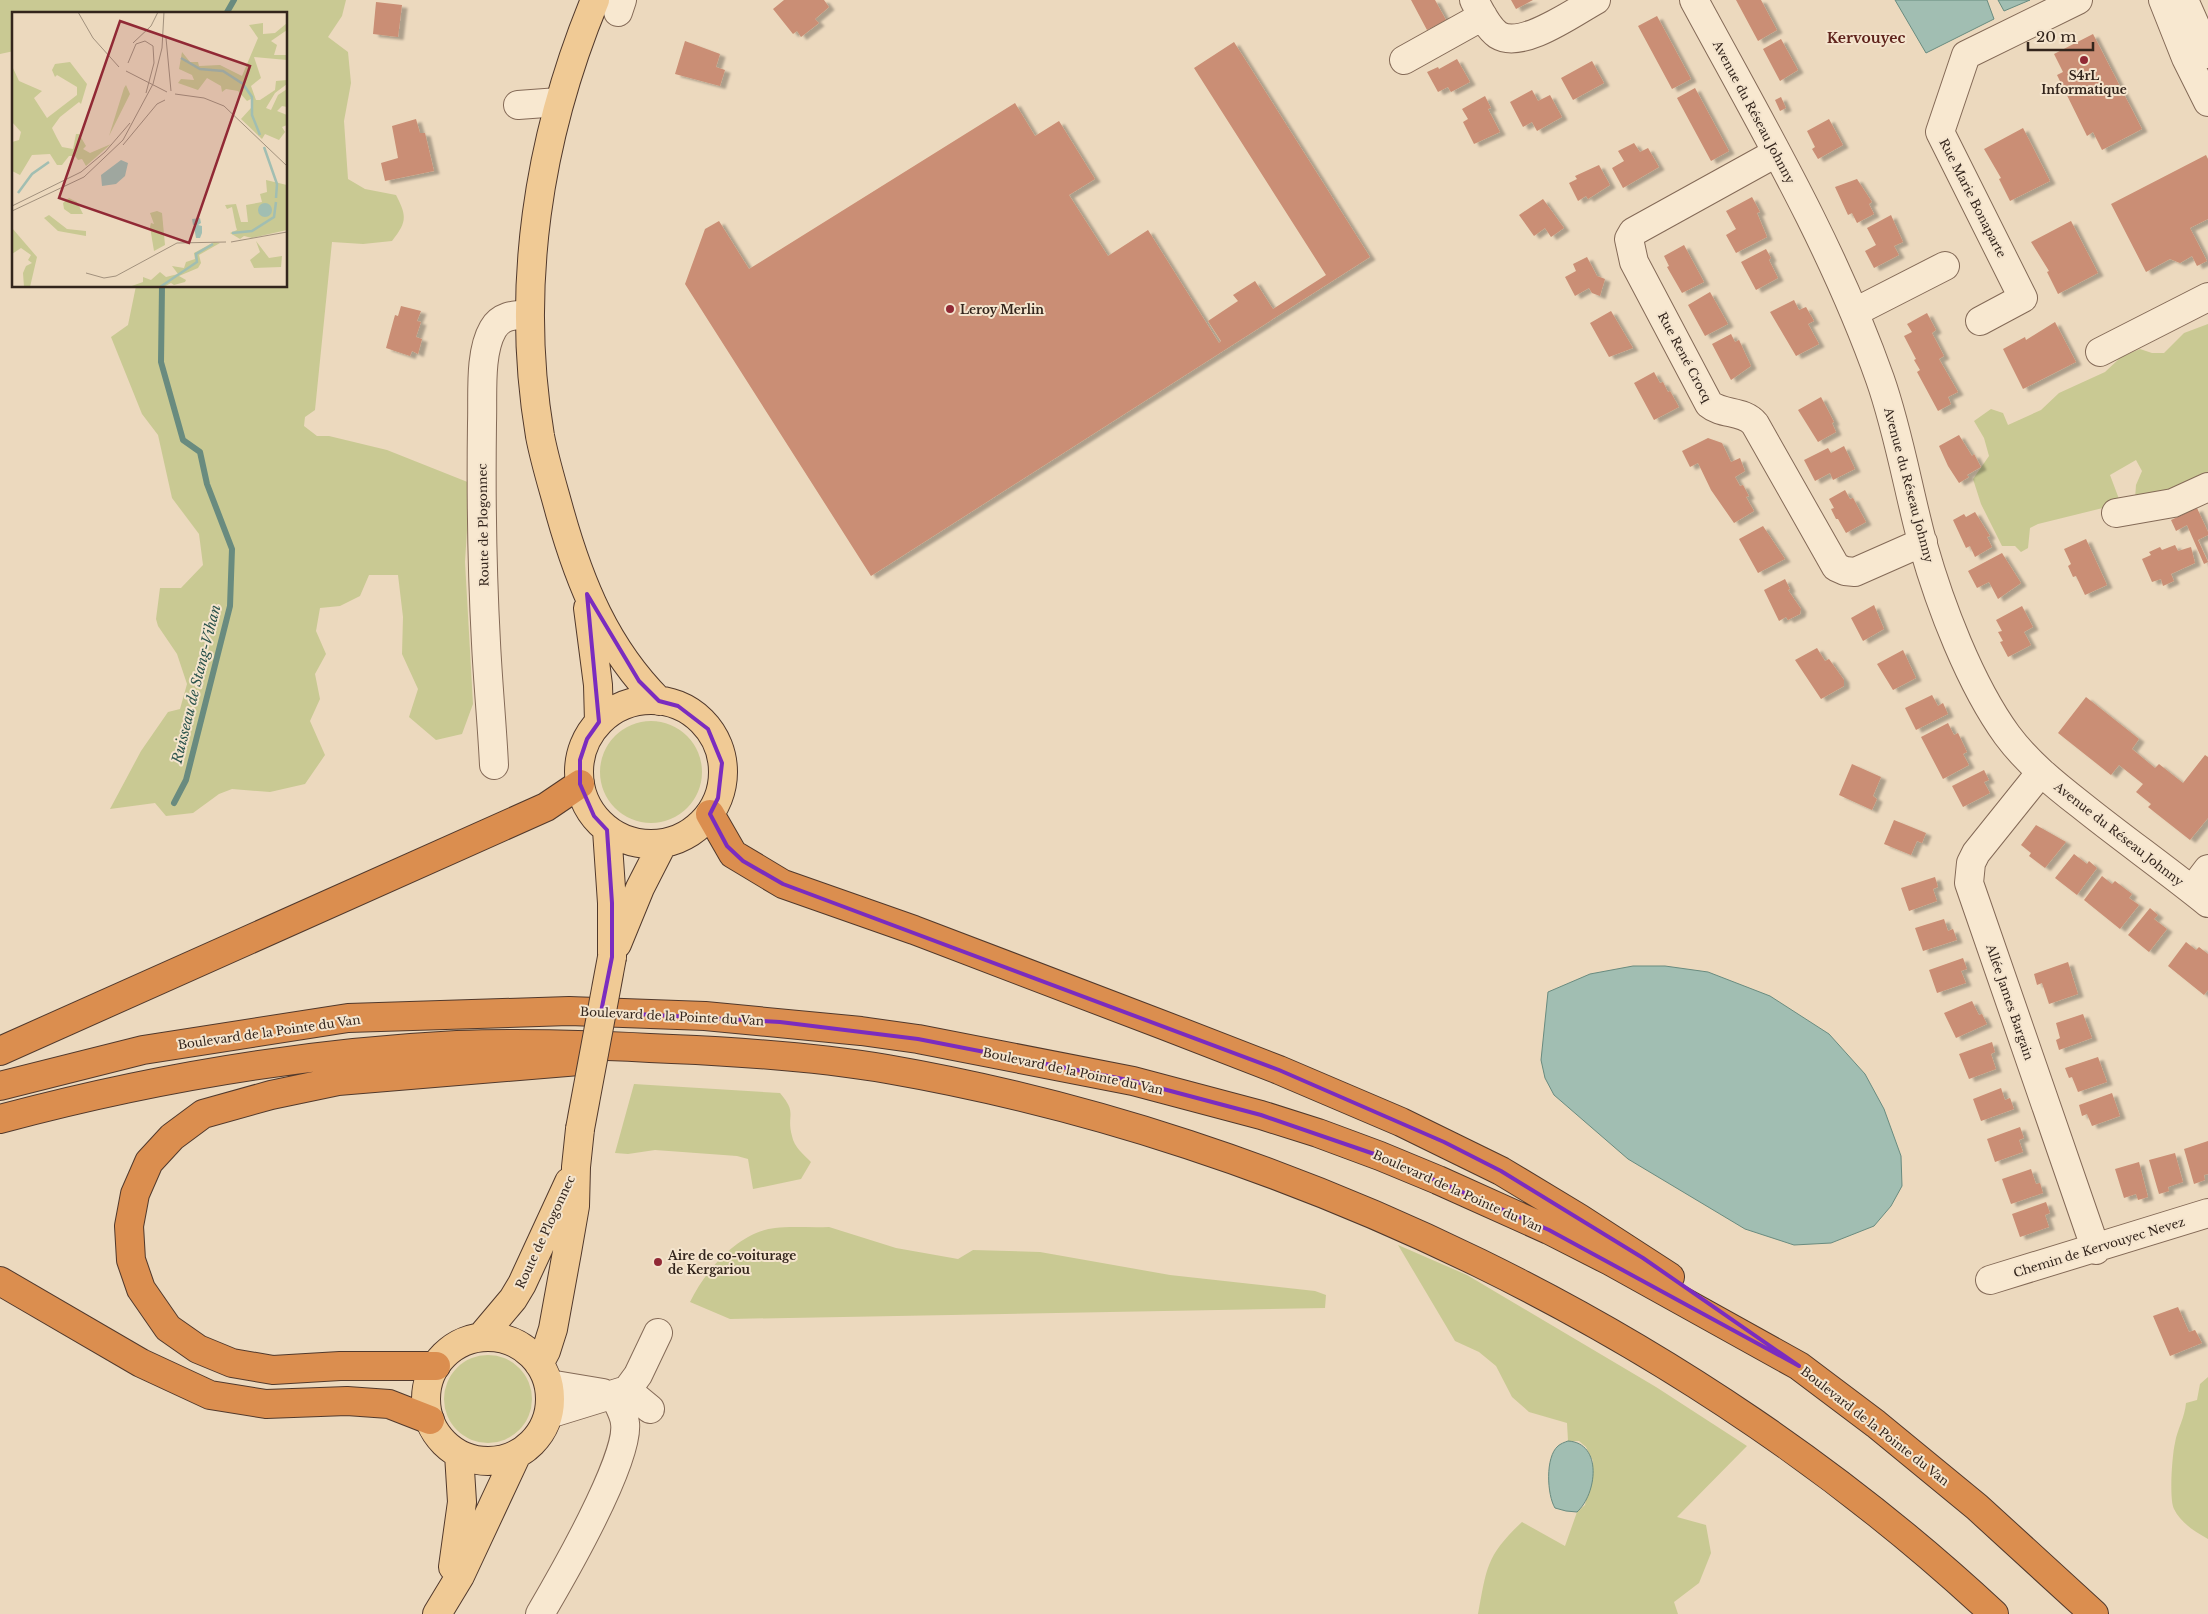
<svg xmlns="http://www.w3.org/2000/svg" width="2208" height="1614" viewBox="0 0 2208 1614" font-family="'Libre Baskerville',serif">
  <style>
    .green { fill: #c9c993 }
    .water { fill: #a1beb2; stroke: #698b7f }
    .lines { fill: none; stroke-linecap: round; stroke-linejoin: round }
    .stream { stroke: #698b7f; stroke-width: 6 }
    .building { fill: #ca8e74; filter: url(#shadow) }
    .minor-casing { stroke: #846a57; stroke-width: 30 }
    .major-casing { stroke: #51392c; stroke-width: 30 }
    .highway-casing { stroke: #51392c; stroke-width: 30 }
    .minor { stroke: #f8e8d0; stroke-width: 28 }
    .major { stroke: #f0ca95; stroke-width: 28 }
    .highway { stroke: #db8e4f; stroke-width: 28 }
    .major-bridge-casing { stroke: #51392c; stroke-width: 30; stroke-linecap: butt }
    .major-bridge { stroke: #f0ca95; stroke-width: 28 }
    .marked { fill: none; stroke: #7b2cbf; stroke-width: 4; stroke-linejoin: round }
    .poi-dot { fill: #912935; stroke: #f4e4cd; stroke-width: 2 }
    .labels { text-anchor: middle; dominant-baseline: central; stroke-width: 4; stroke-linejoin: round; paint-order: stroke }
    .poi-label { font-size: 12px; font-weight: bold; fill: #33251c; stroke: #f4e4cd; text-anchor: start }
    .street-label { font-size: 12px; fill: #33251c; stroke: #f4e4cd }
    .neighbourhood-label { font-size: 14px; font-weight: bold; fill: #5f231c; stroke: #f4e4cd }
    .water-label { font-size: 14px; font-style: italic; fill: #2b534c; stroke: #f4e4cd }
    .inset-river { fill: none; stroke: #a1beb2; stroke-width: 2.5 }
    .inset-road { fill: none; stroke: #a2917d; stroke-width: 1 }
    .view { fill: #912935; fill-opacity: 0.15; stroke: #912935; stroke-width: 2.5 }
    .inset-edge { fill: none; stroke: #33251c; stroke-width: 2.5 }
  </style>
  <defs>
    <filter id="shadow"><feDropShadow dx="5.5" dy="3" stdDeviation="1" flood-color="#0004"/></filter>
  </defs>
  <rect width="100%" height="100%" fill="#ecd9be"/>
  <!-- green -->
  <path class="green" d="M0,0h346l-4,16 -14,21 20,15 3,31 -7,38 4,58 17,10 31,6c11,21 11,27 -4,46l-29,3 -31,-2 -17,168 -10,7 -1,9 13,10h12l58,14 83,33 -5,79 8,142 -11,30 -26,6 -27,-23 9,-28 -16,-35 1,-37 -5,-42h-29l-9,21 -20,10 -20,2 -4,23 10,23 -11,20 5,25 -10,22 15,34 -20,29 -35,8 -38,-3 -13,5 -26,19 -27,3 -11,-13 -45,6 31,-58 27,-39 12,-3 7,-25 -10,-30 -19,-28 -2,-7 4,-31h21l22,-23 -4,-31 -27,-36 -14,-63 -16,-21 -31,-77 17,-12 8,-39h150v-272h-272v37l-14,3z
    M2208,324v156l-73,19 1,-14 6,-14 -6,-11 -26,15 9,24 -4,6 -77,19 -8,4 -2,20 -7,4 -6,-6h-13l-21,-42 -8,-25 16,-23 -5,-18 -10,-17 17,-12 12,4 5,12 33,-15 18,-17 46,-21 16,-15 19,-8 12,4h12l20,-20z
    M600 772a51 51 0 1 1 102 0a51 51 0 1 1-102 0Z
    M634,1084l146,9c18,21 6,21 12,43 2,11 12,19 19,26l-10,17 -48,10 -5,-30 -11,-3 -82,-6 -27,4 -13,-1z
    M829,1227l67,21 62,11 15,-9 67,2 130,23 145,16 11,4 -1,13 -595,11 -40,-17c15,-31 48,-70 85,-74 17,-2 36,0 54,-1z
    M1398,1245l69,30 189,112 91,59 -70,71 29,8 5,28 -12,30 -25,19 4,12h-200c9,-47 8,-58 44,-92l43,24 12,-34 8,-7 8,-44 -7,-14 -7,-6h-11l-1,-18 -38,-11 -17,-15 -16,-31 -17,-14 -24,-11z
    M444 1399a44 44 0 1 1 88 0a44 44 0 1 1-88 0Z
    M2208,1377v162c-14,-8 -27,-16 -34,-30 -5,-9 -2,-54 1,-66 2,-13 10,-26 11,-40l11,-3 3,-16z"/>
  <!-- water -->
  <path class="water" d="M1895,0h92l7,19 -68,34z
    M1998,0h32l-26,11z
    M1633,966h32l43,6 62,24 59,38 36,40 19,35 17,47 1,30 -11,20 -17,20 -43,17 -37,2 -49,-16 -117,-70 -74,-64 -9,-17 -4,-18 7,-68 42,-18z
    M1568,1441c35,2 29,53 9,71l-11,-1 -11,-3c-8,-13 -10,-51 3,-62 2,-2 7,-4 10,-5z"/>
  <g class="lines">
    <!-- stream -->
    <path class="stream" d="M226,14l8,-14
      M162,286l-1,76 22,78 17,12 7,32 25,65 -2,57 -44,174 -12,23"/>
  </g>
  <!-- building -->
  <path class="building" d="M784,0h40l5,7 -14,12 4,4 -18,14 -4,-6 -4,3 -20,-25z
    M1411,0h24l11,20 -19,10z
    M1511,0h22l-17,9z
    M1736,0h25l16,30 -19,11z
    M376,2l26,3 -4,32 -25,-3z
    M1657,16l34,63 -19,10 -34,-63z
    M2093,34l49,95 -40,21 -9,-18 -6,4 -30,-61 6,-3 -9,-18z
    M1781,39l17,31 -18,11 -17,-32z
    M685,41l35,13 -4,13 9,3 -5,16 -45,-12z
    M1234,42l136,215 -499,319 -186,-292 20,-55 14,-8 30,48 266,-166 20,33 24,-15 36,58 -26,16 39,61 40,-26 71,113 2,-2 -13,-20 30,-20 -5,-6 22,-14 18,28 53,-34 -132,-207z
    M1457,59l13,23 -19,10 -3,-5 -10,5 -11,-20 11,-5 1,2z
    M1592,61l12,22 -31,17 -12,-22z
    M1695,88l34,63 -18,10 -34,-63z
    M1532,90l6,11 12,-6 12,22 -25,14 -5,-9 -9,5 -13,-25z
    M1485,96l6,12 -3,1 12,23 -26,12 -11,-22 5,-3 -6,-10z
    M1781,97l5,11 -6,3 -5,-11z
    M416,119l4,14h5l9,38 -49,10 -4,-18 17,-5 -6,-32z
    M1829,119l14,26 -25,14 -6,-10 3,-2 -8,-16z
    M2023,128l27,53 -40,20 -11,-22 2,-1 -17,-29z
    M1634,143l6,9 8,-4 11,19 -36,21 -11,-20 12,-7 -6,-10z
    M2206,155l2,4v60l-18,9 17,33 -10,5 -5,-10 -12,7 -10,-4 -24,13 -35,-68z
    M1599,165l11,20 -22,14 -2,-3 -8,5 -9,-18 8,-4 -2,-3z
    M1857,179l15,23 -3,2 5,10 -17,9 -5,-10 -4,2 -13,-28z
    M1752,197l8,15 -3,1 10,24 -31,16 -10,-18 10,-6 -10,-18z
    M1543,199l21,29 -13,9 -6,-9 -11,8 -15,-21z
    M1891,215l12,27 -9,4 5,9 -25,13 -9,-17 11,-6 -9,-17z
    M2071,221l27,52 -40,21 -11,-22 2,-1 -18,-29z
    M1684,245l20,37 -22,11 -15,-26 2,-1 -5,-10z
    M1766,249l5,9 -2,2 9,18 -22,12 -15,-28z
    M1587,257l10,19 8,3 -5,17 -8,-3 -3,-5 -14,8 -10,-19 11,-6 -3,-7z
    M1710,292l18,32 -23,12 -17,-31z
    M1794,300l5,10 7,-3 8,14 -6,3 11,20 -23,12 -26,-44z
    M401,306l20,5 -4,10 4,1 -5,15 6,2 -4,15 -6,-3 -2,5 -24,-8 9,-33 3,1z
    M1611,311l22,37 -24,9 -19,-34z
    M1927,313l9,17 -4,3 12,23 -5,3 19,33 -10,5 3,7 -13,7 -21,-39 3,-2 -6,-10 2,-1 -12,-23 8,-4 -5,-8z
    M2055,322l21,40 -53,27 -20,-40 22,-12 1,3z
    M1731,334l4,8 4,-2 12,26 -20,14 -19,-36z
    M1654,372l6,11 3,-1 5,10 2,-1 9,16 -25,13 -20,-37z
    M1821,397l13,25 -2,1 4,9 -18,10 -20,-32z
    M1959,435l13,21 2,-2 7,13 -14,8 2,2 -10,6 -11,-17 -9,-20z
    M1708,438l14,5 9,19 9,-4 5,13 -10,6 5,9 3,-1 6,11 -3,1 8,14 -20,12 -23,-33 -13,-27 -8,4 -8,-16z
    M1844,446l11,23 -22,11 -3,-7 -15,8 -11,-21 24,-12 3,5z
    M1845,490l5,9 3,-1 13,24 -20,11 -8,-14h-2l-5,-10 3,-1 -5,-9z
    M2197,508l11,24v3l-10,5 10,22 -4,2 -17,-39 -11,6 -5,-11z
    M1975,512l15,24 -3,1 5,10 -17,10 -5,-11 -4,2 -13,-28 11,-6 2,3z
    M1763,526l22,33 -27,14 -19,-34z
    M2086,539l21,46 -22,10 -9,-19 -3,1 -5,-11 3,-2 -7,-15z
    M2175,545l3,6 13,-4 4,16 -24,11 3,7 -11,5 -2,-7 -9,3 -10,-23 9,-4 -2,-3 11,-5 2,3z
    M2002,553l19,30 -23,16 -9,-17 -12,6 -9,-17z
    M1785,579l5,10 -2,1 13,19 -1,5 -12,6 -2,-3 -7,4 -15,-31z
    M1874,605l10,24 -21,12 -12,-23z
    M2022,606l11,21 -9,5 7,13 -23,12 -8,-15 3,-1 -5,-9 4,-1 -6,-11z
    M1817,648l8,13 4,-2 15,21v6l-23,13 -26,-39z
    M1903,650l13,28 -23,12 -16,-26z
    M1932,695l6,11 5,-3 5,11 -32,16 -11,-22z
    M2086,697l53,42 -7,10 23,19 4,-4 24,19 22,-28 3,2v61l-18,22 -42,-33 3,-3 -15,-12 7,-8 -24,-19 -8,10 -53,-42z
    M1948,723l6,12 4,-2 9,19 -4,2 6,11 -26,14 -22,-42z
    M1852,764l29,13 -8,19 4,3 -5,11 -33,-15z
    M1984,770l5,10 -5,2 6,11 -27,14 -11,-21z
    M1894,820l32,13 -4,10 -5,-2 -6,14 -27,-11z
    M2036,825l30,17 -21,26 -16,-12 2,-3 -10,-8z
    M2074,854l13,10 2,-3 8,7 -20,27 -22,-17z
    M2102,876l10,8 3,-3 17,13 -3,4 10,7 -19,24 -36,-29z
    M1935,877l3,10 -5,2 4,12 -28,10 -8,-23z
    M2150,908l8,7 -4,4 13,10 -18,23 -21,-17z
    M1944,919l4,12 5,-2 4,11 -34,11 -8,-23z
    M2186,942l10,8 3,-3 9,7v36l-4,5 -36,-29z
    M1963,958l4,11 -6,2 5,12 -29,10 -8,-23z
    M2068,962l10,32 -29,10 -7,-21 -5,2 -3,-11z
    M1972,1001l7,14 3,-1 5,10 -31,14 -12,-25z
    M2083,1014l9,24 -33,12 -3,-10 4,-2 -4,-15z
    M1992,1042l3,10 -4,2 5,15 -27,10 -10,-25z
    M2098,1057l9,25 -29,10 -6,-15 -3,1 -4,-10z
    M2001,1088l4,12 5,-2 4,11 -33,12 -8,-22z
    M2112,1093l8,23 -28,10 -5,-12 -5,2 -3,-11z
    M2020,1127l4,11 -5,2 4,12 -28,10 -8,-23z
    M2208,1141v33l-4,1 1,5 -11,4 -10,-35z
    M2175,1153l8,29 -15,5 1,4 -10,3 -10,-34z
    M2139,1162l9,35 -10,3 -2,-6 -12,4 -9,-29z
    M2031,1169l5,15 4,-1 3,10 -32,11 -9,-25z
    M2046,1202l4,11 -5,2 4,12 -29,10 -8,-23z
    M2178,1307l11,25 6,-2 7,13 -32,13 -17,-40z"/>
  <g class="lines">
    <!-- minor casing -->
    <g class="minor-casing">
      <path id="minor" d="M1474,0c6,11 13,27 24,35 24,15 76,-23 98,-35
        M1694,0c67,124 139,246 186,379 19,54 28,111 43,166 17,60 47,139 84,190 20,27 47,49 74,70 41,33 85,64 127,98
        M2163,0l23,58 22,44
        M2184,0l24,54
        M618,12l4,-12
        M1404,60l79,-44
        M518,105l41,-3
        M1776,153l-143,79 -4,7 5,23 75,142c13,11 35,6 46,20l81,143 9,4 10,1 68,-30
        M1855,312l90,-46
        M1980,321l43,-23 -83,-166 26,-77 112,-55
        M2100,352l108,-55
        M2116,513l57,-10 35,-16
        M494,765c-2,-41 -6,-81 -8,-122 -4,-74 -5,-147 -4,-220 1,-28 -3,-70 11,-94 8,-14 22,-14 36,-15
        M2041,772l-65,81 -5,10 -2,20 127,367
        M2192,890l16,-21
        M1990,1280l218,-67
        M549,1384l54,9
        M627,1390l23,19
        M549,1414l78,-24 11,-15 20,-42
        M540,1614c20,-34 90,-155 85,-191 -1,-10 -7,-19 -11,-28"/>
    </g>
    <!-- major casing -->
    <g class="major-casing">
      <path id="major" d="M595,0c-57,138 -80,288 -55,436 5,26 13,51 20,77 20,71 46,135 99,188
        M588,608l10,77 1,37
        M579 772a72 72 0 1 1 144 0a72 72 0 1 1-144 0Z
        M607,830l5,73v54
        M617,944l23,-56 23,-45
        M481,1337l32,-38 9,-15 47,-102
        M426 1399a62 62 0 1 1 124 0a62 62 0 1 1-124 0Z
        M539,1364l7,-13 7,-22 14,-77 8,-46 1,-39 4,-38
        M453,1567l9,-65 -3,-48
        M437,1614l23,-38 57,-122"/>
    </g>
    <!-- highway casing -->
    <g class="highway-casing">
      <path id="highway" d="M710,814l23,40 50,30 131,46 249,95 116,45 122,52 100,49 78,47 91,59
        M0,1051l546,-244 34,-23
        M0,1086l143,-36 205,-32 221,-7 136,5 156,15 57,8 215,42 128,34 57,18 62,23 58,24 111,50 61,31 189,105 77,58 101,83 117,107
        M0,1119c149,-40 303,-66 457,-74 72,-3 144,0 215,4 72,3 144,8 215,20 403,70 808,266 1107,545
        M0,1281l141,82 69,32 56,9 81,-3 42,3 41,16
        M436,1366h-96l-67,4 -41,-7 -34,-14 -30,-21 -27,-39 -10,-29 -2,-34 6,-32 14,-32 23,-25 31,-23 68,-19 67,-14 253,-21"/>
    </g>
    <!-- minor -->
    <use href="#minor" class="minor"/>
    <!-- major -->
    <use href="#major" class="major"/>
    <!-- highway -->
    <use href="#highway" class="highway"/>
    <!-- major-bridge casing -->
    <g class="major-bridge-casing">
      <path id="major-bridge" d="M580,1129l32,-172"/>
    </g>
    <!-- major-bridge -->
    <use href="#major-bridge" class="major-bridge"/>
  </g>
  <!-- marked area -->
  <path class="marked" d="M587,594l52,87 20,20 19,5 30,23 14,34 -4,35 -8,16 17,32 16,15 40,23 496,186 165,72 57,29 142,87 156,108 -250,-136 -169,-74 -119,-41 -128,-34 -215,-42 -138,-17 -179,-10 11,-55v-54l-5,-73 -13,-14 -14,-32v-24l7,-21 12,-17z"/>
  <!-- markers -->
  <g class="poi-dot">
    <circle cx="2084" cy="60" r="5"/>
    <circle cx="950" cy="309" r="5"/>
    <circle cx="658" cy="1262" r="5"/>
  </g>
  <g class="labels">
    <!-- poi labels -->
    <g class="poi-label">
      <text x="2084" y="75" text-anchor="middle">S4rL<tspan x="2084" dy="14">Informatique</tspan></text>
      <text x="960" y="309">Leroy Merlin</text>
      <text x="668" y="1255">Aire de co-voiturage<tspan x="668" dy="14">de Kergariou</tspan></text>
    </g>
    <!-- street labels -->
    <g class="street-label">
      <text transform="translate(1754 112) rotate(62)">Avenue du Réseau Johnny</text>
      <text transform="translate(1973 198) rotate(63)">Rue Marie Bonaparte</text>
      <text transform="translate(1685 357) rotate(62)">Rue René Crocq</text>
      <text transform="translate(1909 485) rotate(75)">Avenue du Réseau Johnny</text>
      <text transform="translate(483 525) rotate(-91)">Route de Plogonnec</text>
      <text transform="translate(2119 834) rotate(38)">Avenue du Réseau Johnny</text>
      <text transform="translate(2010 1002) rotate(71)">Allée James Bargain</text>
      <text transform="translate(672 1016) rotate(3)">Boulevard de la Pointe du Van</text>
      <text transform="translate(269 1032) rotate(-8)">Boulevard de la Pointe du Van</text>
      <text transform="translate(1073 1071) rotate(12)">Boulevard de la Pointe du Van</text>
      <text transform="translate(1458 1191) rotate(24)">Boulevard de la Pointe du Van</text>
      <text transform="translate(545 1232) rotate(-65)">Route de Plogonnec</text>
      <text transform="translate(2099 1247) rotate(-17)">Chemin de Kervouyec Nevez</text>
      <text transform="translate(1875 1426) rotate(38)">Boulevard de la Pointe du Van</text>
    </g>
    <!-- neighbourhood labels -->
    <g class="neighbourhood-label">
      <text x="1866" y="38">Kervouyec</text>
    </g>
    <!-- water labels -->
    <g class="water-label">
      <text transform="translate(196 684) rotate(-76)">Ruisseau de Stang-Vihan</text>
    </g>
  </g>
  <!-- overview -->
  <g transform="translate(12 12)">
    <rect width="275" height="275" fill="#ecd9be"/>
    <path d="M251,11v11l12,-1 12,-10v7l-16,11 6,4 -3,10h13v5l-33,-3 7,21 -10,8 5,14h4l15,-10 1,-9 11,-1v4l-12,9 -9,15 5,2 7,-15 9,-6v18l-5,-1 -5,5 10,4v10l-5,2 3,5 -6,8 -14,-6 -3,5 -21,-20 10,-11 2,-10 -6,3 -9,-10 -12,-2 -4,3 -1,-6 -14,-8 -9,12 -20,-7 3,-4 13,1 -2,-5 -13,-6 3,-17 8,10h8l1,4 21,-1 22,11 16,-38 -9,-13zM58,50l17,22 -6,20 -2,-2 -19,15 -8,11 5,10 5,9 11,2 3,-15h3l7,12 -3,3 7,4 21,-9 -25,22 -4,-7 -4,1 -3,-4h-6l-7,9h-5l-7,-11 -18,1 -12,20 -8,-4v-29l7,-2 2,-8 -9,-10v-56l7,15 23,10 -8,7 13,20 30,-23v-8l-20,-12 -2,2 -3,-7 3,-6zM114,73l4,9 -21,42 15,-48zM254,168l21,5v45l-35,8 -8,-2 -4,3 -10,-6 7,-3 -1,-3 -4,-20 -5,2 -2,-4 11,-1 5,18h7l-2,-17 16,-3 -2,-8 7,-2zM57,186l8,4 6,12h-12l-7,-5 -1,-6zM145,199l5,2 3,32 -11,6 -4,-24 1,-4 3,1 -4,-11zM37,203l18,14 19,2v5l-28,-5 -14,-13zM0,216l25,29 -7,30h-6l-1,-14 3,-7 6,-3 -4,-3 3,-5 -10,-7 -9,6zM244,229l13,17 13,-2 -1,11 -27,1 -4,-8 10,-8zM202,230l6,1 -21,12 2,8 -3,5 -19,8 7,4 -1,2 -11,3 -3,-2 -7,4h-35l14,-5v-5l8,3 9,-8 6,5 12,-3 -6,-8 12,2 2,-6 9,-3 -1,-6z" fill="#c9c993"/>
    <path d="M109,148l7,3 -3,13 -9,8 -14,2 -1,-11zM246 198a7 7 0 1 1 14 0a7 7 0 1 1-14 0ZM188,206l1,5 -3,2 4,1v7l-2,5h-4l-2,-11 3,-2h-4l-1,-6z" fill="#a1beb2"/>
    <path class="inset-river" d="M169,46l19,11 23,2 20,13 9,13v18l8,20M252,135l13,37 -1,14M6,181l14,-19 17,-12M220,221l20,-2 22,-14 2,-15M148,275l37,-25 -1,-8 17,-10"/>
    <path class="inset-road" d="M66,0l15,26 26,29M154,26l5,53M121,31l18,-17 7,-14M116,51l8,-19 9,-3 8,5 1,17 -8,30M114,59l41,21M163,82l29,4 20,8 63,60M111,133l34,-41 8,-4M0,194l69,-34 24,-20 25,-29M0,199l72,-34 39,-37 30,-56 9,-36 2,-36M219,230l56,-10M74,261l18,5 12,-2 61,-33 49,-1"/>
    <path class="view" d="M108,9l130,45 -61,177 -130,-45z"/>
    <rect width="275" height="275" class="inset-edge"/>
  </g>
  <!-- scale -->
  <path d="M2028 42v8h65v-8" fill="none" stroke="#33251c" stroke-width="2.5"/>
  <text x="2036" y="42" font-size="15" fill="#33251c" stroke="#f4e4cd" stroke-width="4" paint-order="stroke">20 m</text>
</svg>
